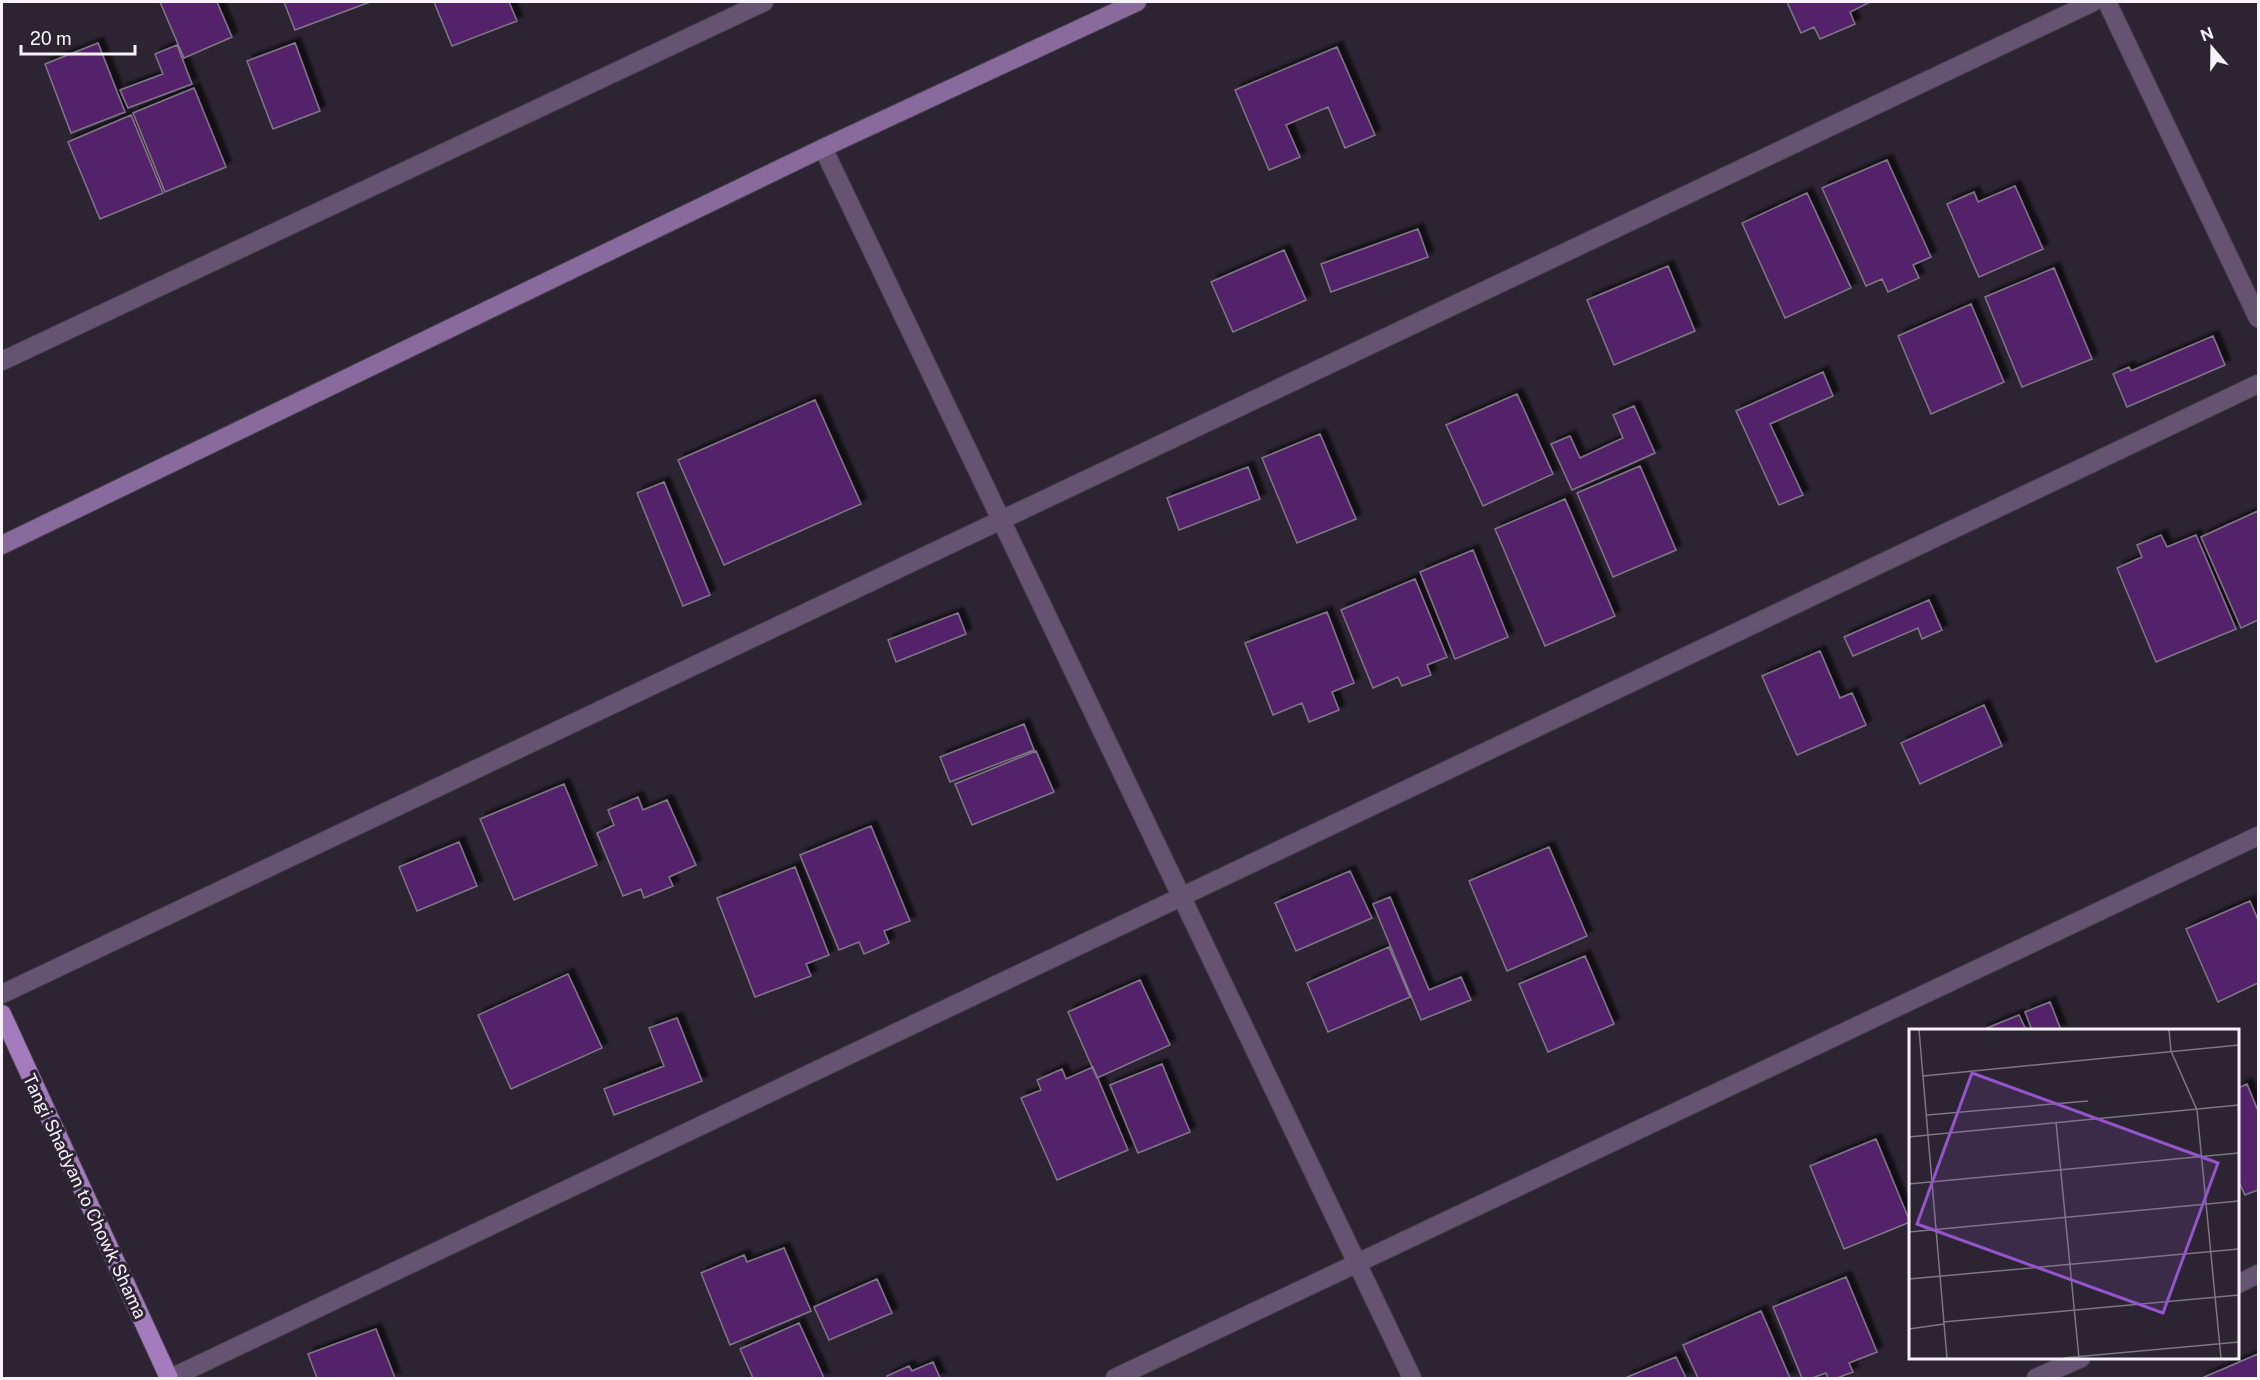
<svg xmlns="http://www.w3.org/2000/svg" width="2260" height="1380" viewBox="0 0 2260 1380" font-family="'Public Sans',sans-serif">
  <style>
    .building { fill: #53246b; stroke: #7f7686; stroke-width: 1.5; filter: url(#shadow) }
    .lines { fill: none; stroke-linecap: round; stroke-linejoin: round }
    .minor-casing { stroke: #48414e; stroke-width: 20 }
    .secondary-casing { stroke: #48414e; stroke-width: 20 }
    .primary-casing { stroke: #48414e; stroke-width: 20 }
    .minor { stroke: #665372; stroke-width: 18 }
    .secondary { stroke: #896a9d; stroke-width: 18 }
    .primary { stroke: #a47cbd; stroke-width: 18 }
    .labels { text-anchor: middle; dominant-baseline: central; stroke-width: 6; stroke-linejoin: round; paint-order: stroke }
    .street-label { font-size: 18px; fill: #f7f2fb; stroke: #2c2432 }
    .inset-road { fill: none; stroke: #7d7682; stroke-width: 1.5 }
    .view { fill: #9454cb; fill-opacity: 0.15; stroke: #9454cb; stroke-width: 3 }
    .inset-edge { fill: none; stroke: #f7f2fb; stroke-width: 3 }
  </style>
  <defs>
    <filter id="shadow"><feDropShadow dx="5.5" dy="-5.5" stdDeviation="1.5" flood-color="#0009"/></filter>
  </defs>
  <rect width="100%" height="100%" fill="#2c2432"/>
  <!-- building -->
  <path class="building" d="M160,2h57l15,35 -48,21z
    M284,2h86l-75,28z
    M434,2h75l8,19 -65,25z
    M1787,2h83l-20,10 5,12 -35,15 -6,-12 -13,6z
    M98,43l27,69 -54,21 -26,-69z
    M295,43l25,68 -47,18 -26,-68z
    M177,45l15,39 -64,24 -8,-18 43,-16 -8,-20z
    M1337,47l38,88 -30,13 -17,-41 -42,18 14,32 -31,13 -34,-80z
    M194,88l32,79 -61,25 -32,-79z
    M131,115l32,78 -63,26 -32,-77z
    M1887,160l44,97 -18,8 6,13 -31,14 -6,-13 -16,7 -44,-98z
    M2015,186l28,63 -64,28 -32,-73 27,-12 4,10z
    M1807,193l44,95 -66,30 -43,-95z
    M1418,229l10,28 -97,35 -10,-28z
    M1284,250l22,50 -73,32 -22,-50z
    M1668,266l27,65 -81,34 -27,-65z
    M2054,268l38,91 -70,28 -37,-90z
    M1971,304l33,78 -73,32 -33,-78z
    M2213,336l12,29 -98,42 -14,-33 16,-7 2,4z
    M1823,372l10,24 -63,28 33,71 -24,10 -43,-94z
    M1517,394l36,80 -70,32 -37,-81z
    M815,400l46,104 -137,61 -46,-105z
    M1634,406l21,47 -83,37 -21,-46 19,-8 10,22 43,-20 -10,-23z
    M1320,434l36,85 -59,24 -35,-85z
    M1640,466l36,84 -63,27 -36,-84z
    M1248,467l12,32 -81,31 -12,-32z
    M664,482l46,113 -27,11 -46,-113z
    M1565,499l50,117 -70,30 -50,-117z
    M2258,511v109l-17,8 -40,-91z
    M2161,535l6,12 29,-12 40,94 -80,33 -39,-94 25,-11 -5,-12z
    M1473,550l35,87 -53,22 -35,-87z
    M1415,579l32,78 -20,8 4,10 -29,11 -4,-9 -25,11 -32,-78z
    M1929,600l13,30 -20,9 -4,-11 -65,28 -9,-19z
    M1327,612l27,71 -22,9 7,18 -30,12 -7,-19 -29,12 -28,-72z
    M958,613l8,21 -70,28 -8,-22z
    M1820,651l20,47 12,-5 14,32 -69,30 -35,-79z
    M1984,705l18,41 -82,38 -19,-41z
    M1024,724l10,26 -84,32 -10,-25z
    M1036,751l18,41 -82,33 -17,-41z
    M564,784l33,81 -83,35 -34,-81z
    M638,797l5,13 24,-10 29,65 -27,12 4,9 -29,12 -3,-9 -18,7 -26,-63 17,-8 -6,-15z
    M871,826l39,95 -26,10 5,12 -25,11 -5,-12 -20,8 -39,-95z
    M459,842l18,44 -60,25 -18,-44z
    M1549,847l38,89 -80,35 -38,-90z
    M795,867l34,88 -23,9 5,12 -56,21 -38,-99z
    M1350,871l22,47 -76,33 -21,-48z
    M1390,897l39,93 32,-13 10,23 -50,20 -48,-116z
    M2250,901l8,19v63l-40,19 -32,-73z
    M1389,947l21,50 -82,35 -21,-49z
    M1585,956l29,68 -66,28 -29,-68z
    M568,974l34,74 -91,41 -33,-74z
    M1140,980l30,65 -73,33 -29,-66z
    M2050,1002l11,28h-29l-7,-18z
    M2019,1015l7,15h-44z
    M677,1018l25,63 -88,34 -10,-26 60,-23 -15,-38z
    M1162,1064l28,68 -52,21 -28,-68z
    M1093,1067l35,83 -71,30 -36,-82 20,-8 -4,-10 25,-11 4,10z
    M2247,1084l11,27v79l-13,5 -7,-15v-92z
    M1876,1139l34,83 -66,27 -34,-83z
    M784,1248l27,63 -81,34 -29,-72 43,-18 3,7z
    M1846,1277l31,75 -28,11 4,9 -16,6h-9l-2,-5 -14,5h-10l-29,-71z
    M877,1279l15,34 -63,27 -15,-33z
    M1761,1311l29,67h-92l-15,-33z
    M799,1323l25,55h-71l-13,-29z
    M376,1329l19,49h-78l-9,-24z
    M2258,1354v24h-56z
    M1676,1357l10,21h-61z
    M933,1362l7,16h-52l-1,-2 22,-10 3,5z"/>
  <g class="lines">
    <!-- minor casing -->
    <g class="minor-casing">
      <path id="minor" d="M2107,2l151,316
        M823,148l589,1230
        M2,361l762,-359
        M2,994l2091,-992
        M2238,1284l20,-10
        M171,1378l2087,-994
        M1115,1378l1143,-542
        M2036,1378l45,-20"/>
    </g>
    <!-- secondary casing -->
    <g class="secondary-casing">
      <path id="secondary" d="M2,545l821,-397 314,-146"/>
    </g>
    <!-- primary casing -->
    <g class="primary-casing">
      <path id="primary" d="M2,1014l167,364"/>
    </g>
    <!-- minor -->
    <use href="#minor" class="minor"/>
    <!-- secondary -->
    <use href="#secondary" class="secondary"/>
    <!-- primary -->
    <use href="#primary" class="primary"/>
  </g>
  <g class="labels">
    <!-- street labels -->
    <g class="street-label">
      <text transform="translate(85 1196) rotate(65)">Tangi Shadyan to Chowk Shama</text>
    </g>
  </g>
  <!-- overview -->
  <g transform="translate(1909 1029)">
    <rect width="330" height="330" fill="#2c2432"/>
    <path class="inset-road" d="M10,1l28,328M260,1l2,21 26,59 24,248M14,47l316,-31M18,86l161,-14M147,93l23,236M19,106l311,-30M0,108l19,-2M0,155l330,-31M0,203l330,-31M0,250l330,-30M34,293l296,-27M0,300l35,-5M154,329l176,-16"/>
    <path class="view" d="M63,44l246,90 -55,150 -246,-89z"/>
    <rect width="330" height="330" class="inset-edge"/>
  </g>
  <!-- border -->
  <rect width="2260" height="1380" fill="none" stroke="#f7f2fb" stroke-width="6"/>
  <!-- north arrow -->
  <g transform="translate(2212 48) rotate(340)" stroke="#2c2432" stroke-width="4.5" paint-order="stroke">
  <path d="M0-4.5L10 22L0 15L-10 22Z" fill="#f7f2fb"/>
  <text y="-9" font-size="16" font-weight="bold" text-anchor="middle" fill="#f7f2fb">N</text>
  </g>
  <!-- scale -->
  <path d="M21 45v9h114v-9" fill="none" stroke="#f7f2fb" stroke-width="3"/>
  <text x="30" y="45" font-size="18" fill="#f7f2fb" stroke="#2c2432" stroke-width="4.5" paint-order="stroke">20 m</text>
</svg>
